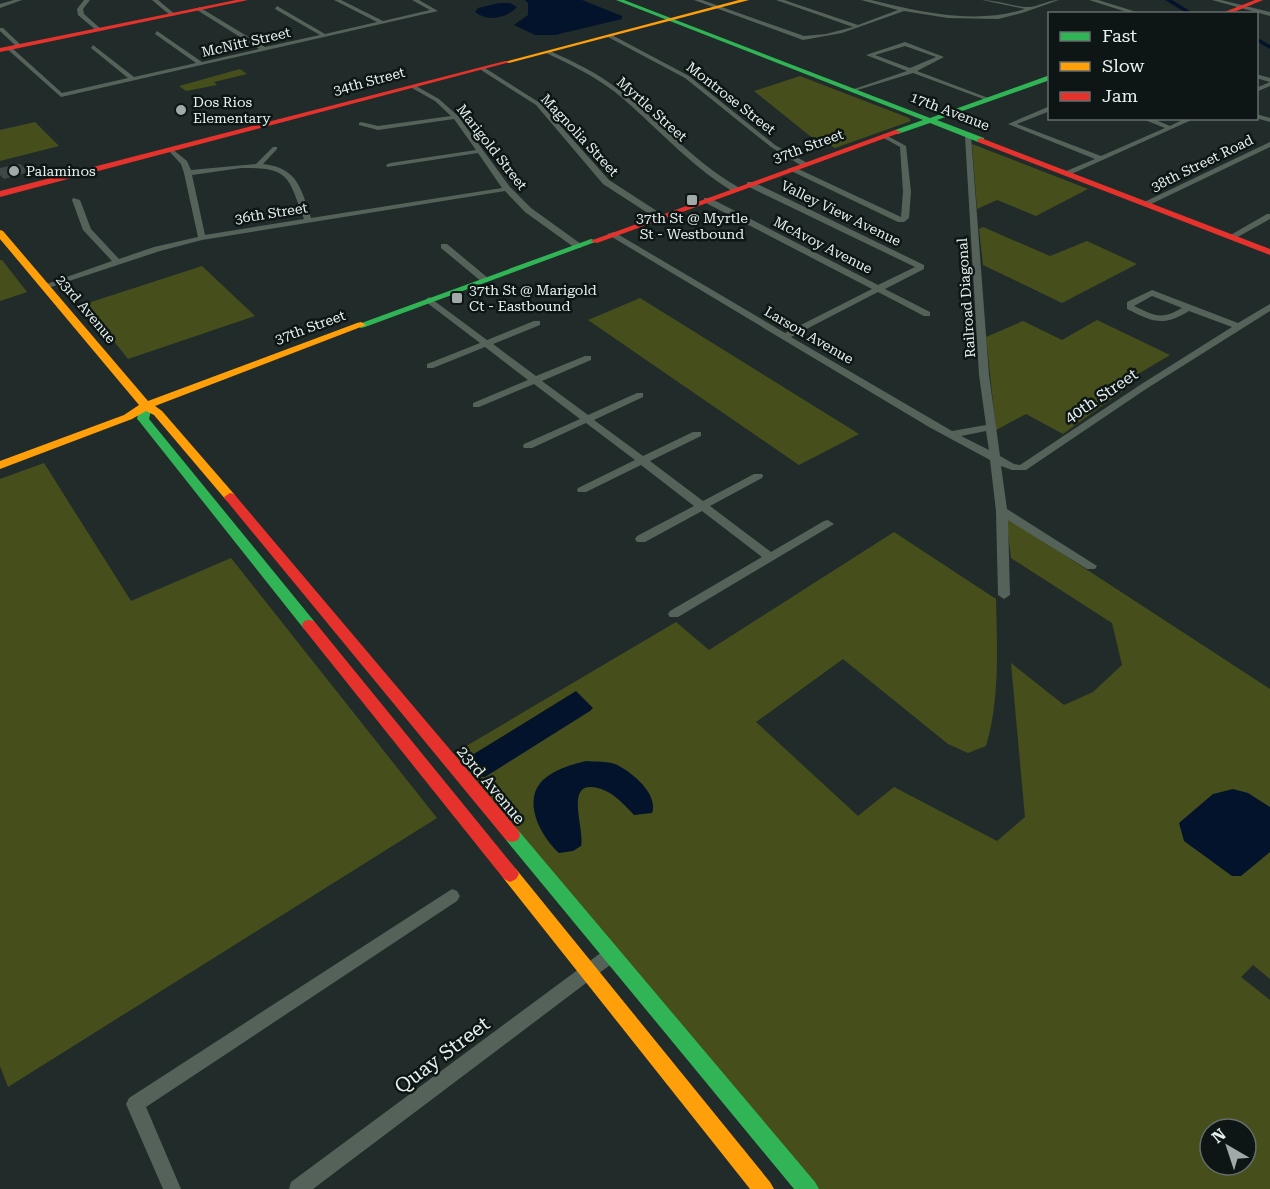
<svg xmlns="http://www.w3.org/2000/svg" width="1270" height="1189" viewBox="0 0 1270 1189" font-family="'Roboto Serif',serif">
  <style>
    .green { fill: #464f1c; fill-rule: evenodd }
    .water { fill: #03132c }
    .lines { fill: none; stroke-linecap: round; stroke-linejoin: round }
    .canal { fill: #03132c; fill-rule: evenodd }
    .building { fill: #3f4849 }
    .street { fill: #55625a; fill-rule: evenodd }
    .fast { fill: #30b455; fill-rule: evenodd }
    .slow { fill: #ff9f0a; fill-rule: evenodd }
    .jam { fill: #e5322d; fill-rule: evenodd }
    .poi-dot { fill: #a0aba9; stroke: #0e1615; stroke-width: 2 }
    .labels { text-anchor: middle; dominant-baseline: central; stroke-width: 5; stroke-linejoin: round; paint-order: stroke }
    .far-street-label { font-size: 14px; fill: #e4f0ee; stroke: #0e1615 }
    .far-poi-label { font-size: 14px; fill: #e4f0ee; stroke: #0e1615; text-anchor: start }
    .street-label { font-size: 16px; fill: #e4f0ee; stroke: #0e1615 }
    .near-street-label { font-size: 20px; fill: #e4f0ee; stroke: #0e1615 }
  </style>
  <rect width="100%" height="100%" fill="#212c2a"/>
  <!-- green -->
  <path class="green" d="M240,69l7,5 -33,8 3,3 -31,6 -7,-5z
    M800,76l109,42 2,3 -76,27 -25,-12 -56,-45z
    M35,122l24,24 -59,15v-31z
    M972,144l116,45 -52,27 -39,-16 -20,9z
    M983,227l67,29 37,-15 50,23 -75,39 -79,-38 -4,-36z
    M0,260h2l25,32 -27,9z
    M202,266l53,50 -127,43 -43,-55z
    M640,298l219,136 -60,31 -211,-145z
    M1097,320l73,35 -47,28 5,4 -65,47 -37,-20 -30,16 -10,-93 37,-16 39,19z
    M44,463l87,138 100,-43 206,260 -429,269 -8,-21v-587z
    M1006,517l264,172v290l-17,-14 -12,12 29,23v189h-459l-365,-431 230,-136 33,28 185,-118 102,67c1,48 4,100 -10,147l-18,7 -20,-9 -105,-85 -87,63 102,94 36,-29 103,54 28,-24 -14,-154 53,42 29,-13 29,-27 -10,-42 -101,-65zM1210,1129h36v36h-36z"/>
  <!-- water -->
  <path class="water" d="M525,0h57l40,16v3l-67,16h-20l-21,-10 14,-10v-12z
    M499,3h11l7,4c-11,12 -29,15 -42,5l3,-4z
    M576,691l17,17 -3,3 -105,66 -9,-1 -12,-16z
    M586,761c9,1 20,0 29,3 16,7 44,30 37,49l-18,2c-12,-13 -25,-27 -43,-28 -25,-1 -6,44 -10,59l-8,5 -14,2c-21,-19 -41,-60 -8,-79 11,-7 23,-10 35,-13z
    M1233,789l15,4 22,14v45l-29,24h-9l-48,-35 -5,-18 34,-29z"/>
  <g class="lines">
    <!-- canal -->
    <path class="canal" d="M1165,0h7l23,14h-7z
      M1256,37l14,8v4l-14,-8z"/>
  </g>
  <!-- building -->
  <path class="building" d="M20,164l9,8 -25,7 -4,-4v-7z"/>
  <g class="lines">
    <!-- street -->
    <path class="street" d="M14,0h8l-22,8v-4z
      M84,0h6l-7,9 1,5 17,15v2h-4l-19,-16 -1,-6z
      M152,0h6l18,15 -5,1z
      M334,0h7l42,21 47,-11 -18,-10h7l19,11 -377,86 -55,-49 5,-1 51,46 66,-15 -37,-30 2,-3 41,32 62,-14 -41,-29 2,-3 45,31 57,-13 -62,-39 2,-3 66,40 55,-12 -45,-26 2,-3 48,28 52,-12z
      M694,0h8l102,36 22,-2 27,-7 -77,-27h8l74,25 40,-15 -37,-10h10c50,12 103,25 154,9l-43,-9c16,0 35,8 48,7 10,-1 18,-7 29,-7l-37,13 -24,6 -50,-1 -44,-7 -62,22 -39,7z
      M1089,0h9l45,14h-10z
      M1212,0h9l49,12v4z
      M0,28h3l18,17v2h-4l-17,-16z
      M610,34l79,42 86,69 34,19 -7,2 -31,-19 -86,-69 -77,-41z
      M905,42l39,15 -27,14 74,28 -5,1 -73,-27 -62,19v-2l56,-19 -41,-16zM905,46l31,11 -26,11 -35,-13z
      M546,51h4c24,11 48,22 69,39 41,32 74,71 119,97v4h-6c-44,-27 -77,-66 -117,-99 -21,-16 -45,-28 -69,-39z
      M481,68h4l55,35 69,77 54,35v4h-6l-54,-35 -67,-79 -55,-35z
      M1256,74l14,4v4l-14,-4z
      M1270,82v4l-14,6v-4z
      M412,86h4l23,13 19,17 52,71 21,21 50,36v4h-6l-50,-36 -20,-21 -303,49 -42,11 -112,37 -7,-2 71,-25 -29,-31 -11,-30 1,-2 7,2 11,29 28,30 35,-12 44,-10 -14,-64 -3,-9 -13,-14 3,-2 16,13 4,9 65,-6 17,-17h4v2l-14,15c36,4 38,26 48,54l191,-30 -24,-35 -91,14 -1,-2 4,-2 86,-13 -22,-31 -76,11 -19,-5v-2l2,-1 17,4 73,-10 -16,-15 -23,-13zM241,168c50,-1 47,10 63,51l-99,16 -13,-60z
      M1050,106v5l-33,13 84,32 64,-28 -25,-10h11l19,8 16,-8h10l-129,58 -4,-2 1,-2 31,-13 -87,-35z
      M1256,114l14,4v4l-14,-4z
      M884,134l22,12 5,46 -2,26 -5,4h-6l-111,-53 7,-2 107,50 2,-25 -3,-45 -18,-10 -1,-1z
      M968,134l3,2 18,239 11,81 14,8 6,1 120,-80 92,-58 -43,-16c-26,16 -36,11 -62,-2v-7l25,-12 86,33 32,-19v7l-124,78 -120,81h-14l-11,-4 6,43 90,57 -2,3h-8l-79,-49 2,75 -6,4 -6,-4 -2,-84 -6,-51 -61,-33 -322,-193 7,-2 171,101 87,-44 -168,-87v-4h6l168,87 37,-18 -168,-81v-4h6l171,83v4l-39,20 45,23v4h-6l-46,-24 -87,45 161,94 34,-6 -7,-50 -14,-239zM1152,296l30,12c-21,12 -27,8 -48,-2zM986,431l3,19 -28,-14z
      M1270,142v5l-123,59 -7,-2z
      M1267,214h3v5l-36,20 -7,-2z
      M441,244h6l41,34v4h-6l-41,-34z
      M429,297l58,43 47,-19h6v4l-47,19 43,32 49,-20h6v4l-49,21 46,34 49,-22h6v4l-49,23 49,36 50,-24h8v4l-51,25 53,40 51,-27h8l1,2 -1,2 -52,28 61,46 53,-31 4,-1 6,4 -156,93h-8l-2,-3 2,-3 92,-54 -60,-46 -57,31h-8l-2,-3 2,-3 57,-30 -53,-41 -55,27h-8l-1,-2 1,-2 57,-28 -49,-37 -54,25h-8l-1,-2 1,-2 56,-25 -46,-35 -55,23h-6v-4l55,-23 -43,-33 -52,21h-6v-4l53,-21 -54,-41 -1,-2z
      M452,889l5,2 3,5 -3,5 -311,206 35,82h-18l-37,-85 3,-6z
      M612,946l6,3 2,5 -2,5 -305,230h-24l2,-7 315,-233z"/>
    <!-- fast -->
    <path class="fast" d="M616,0h8l306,118 120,-43v5l-113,40 47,18v4h-6l-48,-19 -32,11h-3v-4l28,-10z
      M591,239l7,2 -233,86 -4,1 -5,-3z
      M146,403l6,3 -3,13 165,202 2,4 -2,4h-10l-165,-208 -2,-2 3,-13z
      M512,828l6,2 297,352 4,7h-25l-288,-349 -2,-5 2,-5z"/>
    <!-- slow -->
    <path class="slow" d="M739,0h10l-240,63 -5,-1z
      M0,230l3,1 145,170 209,-78 4,-1 5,3 -211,81 7,5 72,83 2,3 -2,3h-8l-72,-85 -8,-4 -14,8 -132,50v-8l124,-46 15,-10 -139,-166z
      M510,866l6,3 254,313 4,7h-24l-246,-310 -3,-5 3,-5z"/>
    <!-- jam -->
    <path class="jam" d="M236,0h12l-248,52v-4z
      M1255,0h8l-34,14h-10z
      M505,61l5,1 -510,135v-6z
      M895,130l7,2 -305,111 -7,-2z
      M981,138l289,111v6l-292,-113 -1,-2z
      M230,493l4,1 284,336 2,5 -2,5 -6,2 -6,-2 -280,-340 -2,-3z
      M309,620l5,1 202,248 3,5 -3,5 -6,3 -6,-3 -200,-250 -2,-4 2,-4z"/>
  </g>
  <!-- markers -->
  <g class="poi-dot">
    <circle cx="181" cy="110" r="6"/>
    <circle cx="14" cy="171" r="6"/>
    <rect x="686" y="194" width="12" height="12" rx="3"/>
    <rect x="451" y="292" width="12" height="12" rx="3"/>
  </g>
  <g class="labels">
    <!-- far-street labels -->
    <g class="far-street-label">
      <text transform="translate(246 42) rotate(-13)">McNitt Street</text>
      <text transform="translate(369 81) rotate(-15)">34th Street</text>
      <text transform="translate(731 98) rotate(38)">Montrose Street</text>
      <text transform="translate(652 109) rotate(42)">Myrtle Street</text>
      <text transform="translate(950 111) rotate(21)">17th Avenue</text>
      <text transform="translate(580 135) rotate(47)">Magnolia Street</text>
      <text transform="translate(808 146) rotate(-20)">37th Street</text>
      <text transform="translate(492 147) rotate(52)">Marigold Street</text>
      <text transform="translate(1202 163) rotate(-26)">38th Street Road</text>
      <text transform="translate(271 213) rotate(-9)">36th Street</text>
      <text transform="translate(841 213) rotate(26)">Valley View Avenue</text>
      <text transform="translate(823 245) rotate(27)">McAvoy Avenue</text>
      <text transform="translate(966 298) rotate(-94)">Railroad Diagonal</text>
      <text transform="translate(86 309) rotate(50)">23rd Avenue</text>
      <text transform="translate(310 327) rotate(-20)">37th Street</text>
      <text transform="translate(809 335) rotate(30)">Larson Avenue</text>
    </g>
    <!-- far-poi labels -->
    <g class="far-poi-label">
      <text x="193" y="102">Dos Rios<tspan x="193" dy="16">Elementary</tspan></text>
      <text x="26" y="171">Palaminos</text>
      <text x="692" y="218" text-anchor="middle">37th St @ Myrtle<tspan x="692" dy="16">St - Westbound</tspan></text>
      <text x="469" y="290">37th St @ Marigold<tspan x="469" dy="16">Ct - Eastbound</tspan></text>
    </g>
    <!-- street labels -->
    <g class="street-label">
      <text transform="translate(1101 396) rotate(-34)">40th Street</text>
      <text transform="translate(491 785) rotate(50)">23rd Avenue</text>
    </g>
    <!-- near-street labels -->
    <g class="near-street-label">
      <text transform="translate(442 1055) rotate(-37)">Quay Street</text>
    </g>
  </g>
  <!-- legend -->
  <rect x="1048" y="12" width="210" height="108" fill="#0e1615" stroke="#646d6c" stroke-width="1.5"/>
  <rect x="1060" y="32" width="30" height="9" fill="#30b455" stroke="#646d6c" stroke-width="1.5"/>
  <text x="1102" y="42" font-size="18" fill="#e4f0ee">Fast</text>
  <rect x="1060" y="62" width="30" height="9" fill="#ff9f0a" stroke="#646d6c" stroke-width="1.5"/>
  <text x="1102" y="72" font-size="18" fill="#e4f0ee">Slow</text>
  <rect x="1060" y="92" width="30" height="9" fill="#e5322d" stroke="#646d6c" stroke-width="1.5"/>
  <text x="1102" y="102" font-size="18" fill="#e4f0ee">Jam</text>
  <!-- north arrow -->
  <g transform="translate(1228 1147) rotate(321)"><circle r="28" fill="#0e1615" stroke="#646d6c" stroke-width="1.5"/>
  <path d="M0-4.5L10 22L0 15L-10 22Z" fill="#a0aba9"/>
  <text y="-9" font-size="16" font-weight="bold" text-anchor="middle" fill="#e4f0ee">N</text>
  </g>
</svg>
